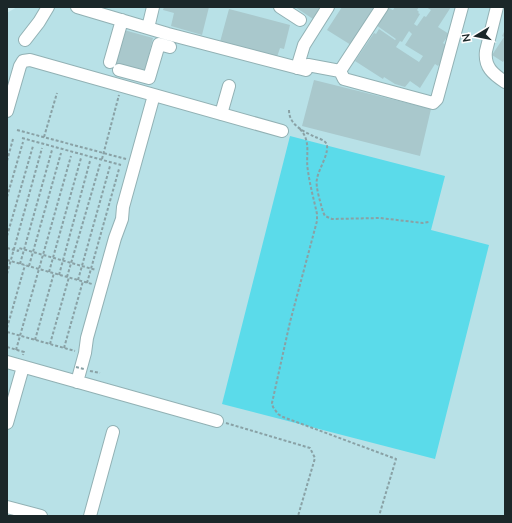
<svg xmlns="http://www.w3.org/2000/svg" width="512" height="523" viewBox="0 0 512 523" font-family="Mulish,sans-serif">
  <style>
    .built { fill: #b8e1e7 }
    .green { fill: #5bdbea }
    .building { fill: #a9c8cc; fill-rule: evenodd }
    .lines { fill: none; stroke-linecap: round; stroke-linejoin: round }
    .minor-casing { stroke: #92b1b4; stroke-width: 14 }
    .path { stroke: #89a1a5; stroke-width: 2; stroke-dasharray: 3 2; stroke-linecap: butt }
    .minor { stroke: #fff; stroke-width: 12 }
    .path-bridge { stroke: #89a1a5; stroke-width: 2; stroke-dasharray: 3 2; stroke-linecap: butt }
  </style>
  <rect width="100%" height="100%" fill="#ccecf0"/>
  <!-- built -->
  <path class="built" d="M17,7h488v509h-498v-503z"/>
  <!-- green -->
  <path class="green" d="M290,136l155,40 -14,54 58,15 -54,214 -213,-55z"/>
  <!-- building -->
  <path class="building" d="M164,7l12,1v-1h33l-7,28 -31,-9 3,-13 -11,-3z
    M295,7h30l-9,14z
    M342,7h34l-25,38 -24,-15z
    M387,7l6,3 2,-3h14l2,1v-1h8l-2,3 2,2 -1,1 2,1 -6,10 3,2 7,-10 2,1 5,-7 -5,-3h25l-13,20 11,7 -6,9 4,3 -3,5 3,2 -9,13 -3,-2 -15,24 -10,-7 -5,6 -10,-3 -11,-7 -1,2 -28,-18 19,-28 2,1 3,-5 16,11 1,-1 -20,-14zM409,31l3,3 -7,11 18,11 -4,6 -23,-15 4,-6 2,1z
    M229,9l61,16 -6,24 -4,-1 -3,9 -57,-15z
    M124,30l29,8 -9,36 -30,-8z
    M504,32l1,1v26l-2,3 -11,-7 12,-18 -2,-1z
    M314,80l117,29 -11,47 -118,-30z"/>
  <g class="lines">
    <!-- minor casing -->
    <g class="minor-casing">
      <path id="minor" d="M77,7l91,27 138,36 2,-5 32,6 42,-64
        M280,7l20,13
        M497,7l-11,44c-2,16 7,23 19,31
        M148,28l5,-21
        M25,40l14,-18 9,-15
        M110,62l12,-42
        M297,68l7,-23 24,-38
        M119,70l30,8 10,-34 11,3
        M340,71l4,8 89,24 4,-4 25,-92
        M7,111l13,-45 3,-5 7,-1 252,71
        M221,114l8,-28
        M7,362l210,59
        M77,382l8,-29 2,-15 28,-100 7,-19 1,-12 31,-112
        M7,423l16,-56
        M7,507l34,9
        M90,516l23,-84"/>
    </g>
    <!-- path -->
    <path class="path" d="M289,110c0,15 14,21 26,27 3,1 9,3 11,6 5,8 -8,27 -9,36 -2,7 4,25 6,33l2,4 7,3 48,-1 43,5 6,-1
      M300,129c12,13 5,27 8,42 2,15 6,29 9,43v7l-27,101 -18,81 1,4 5,7 5,3 113,42 -17,57
      M17,130l109,29
      M44,137l13,-44
      M22,138l99,27
      M102,159l17,-64
      M7,161l6,-22
      M7,197l16,-55
      M7,236l26,-90
      M7,248l11,3 1,-3 77,22
      M7,260l85,24
      M20,264l32,-114
      M29,266l32,-113
      M49,272l32,-114
      M7,274l35,-126
      M59,275l31,-114
      M67,277l33,-113
      M78,280l32,-114
      M87,283l32,-114
      M7,328l18,-63
      M7,332l68,19
      M35,340l19,-67
      M50,344l19,-67
      M7,347l17,5 -1,3
      M64,348l19,-67
      M16,350l55,-194
      M90,371l10,2
      M226,423l84,25 5,10 -17,58"/>
    <!-- minor -->
    <use href="#minor" class="minor"/>
    <!-- path-bridge -->
    <path class="path-bridge" d="M76,367l8,2"/>
  </g>
  <!-- border -->
  <rect width="512" height="523" fill="none" stroke="#1b2729" stroke-width="16"/>
  <!-- north arrow -->
  <g transform="translate(476 36) rotate(260)" stroke="#ffffff" stroke-width="3" paint-order="stroke">
  <path d="M0-3L7 15L0 10L-7 15Z" fill="#1b2729"/>
  <text y="-6" font-size="11" font-weight="bold" text-anchor="middle" fill="#1b2729">N</text>
  </g>
</svg>
